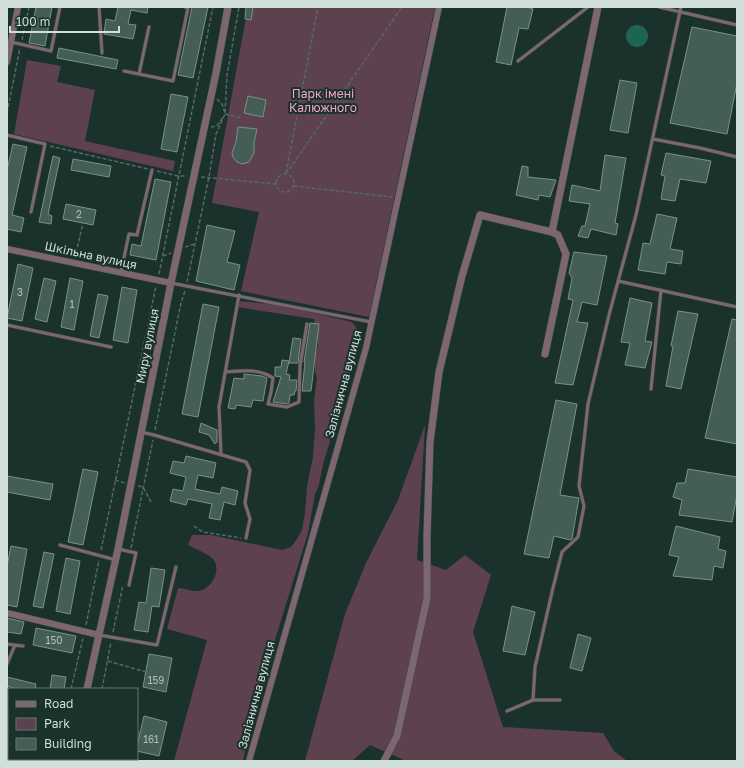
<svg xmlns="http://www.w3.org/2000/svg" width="744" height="768" viewBox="0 0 744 768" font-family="'Golos Text',sans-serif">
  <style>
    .green { fill: #5e414f }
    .water { fill: #1d6451 }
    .building { fill: #455e55; stroke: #789289 }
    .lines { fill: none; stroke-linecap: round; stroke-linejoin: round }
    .service-casing { stroke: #374e47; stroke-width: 4 }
    .minor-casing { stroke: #374e47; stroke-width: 7 }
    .tertiary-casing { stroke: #374e47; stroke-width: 8 }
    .path { stroke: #546963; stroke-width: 1.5; stroke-dasharray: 4 2; stroke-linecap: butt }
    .service { stroke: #7e6671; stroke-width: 3 }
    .minor { stroke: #7e6671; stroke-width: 6 }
    .tertiary { stroke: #7e6671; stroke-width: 7 }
    .labels { text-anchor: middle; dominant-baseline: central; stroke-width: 4; stroke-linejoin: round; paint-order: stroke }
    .number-label { font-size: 10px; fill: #aebfb9 }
    .park-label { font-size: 12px; fill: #f4a4cb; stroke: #1a322b }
    .street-label { font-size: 12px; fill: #d1dfda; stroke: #1a322b }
  </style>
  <rect width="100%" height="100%" fill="#1a322b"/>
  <!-- green -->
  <path class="green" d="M248,7h187l-66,310 -128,-26 18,-79 -47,-9z
    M27,60l34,6 -4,16 38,8 -10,51 90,20 -2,10 -159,-37z
    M239,301l41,4 72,17 6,8 1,9 -7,29 -13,29 -1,22 -7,19 -8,26 -4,21 -4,9 -7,39 -34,110 -3,20 -22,69 -6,29h-69l33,-121 -40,-11 11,-41c6,0 15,4 21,3 13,-2 23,-22 14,-32 -6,-6 -18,-10 -25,-14l4,-10h19l71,15 9,-3 6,-8 5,-9 3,-17 2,-27 6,-29 2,-29 -1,-26 3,-25 -2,-5v-17l3,-10 -4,-26 -77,-12z
    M425,425l-8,135 29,10 19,-15 26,20 -18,57 30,95 100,6 11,18 13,10h-221l-36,-16 -18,16h-47l40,-147 21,-51 32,-63z"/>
  <!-- water -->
  <path class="water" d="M626 36a11 11 0 1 1 22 0a11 11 0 1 1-22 0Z"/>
  <!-- building -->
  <path class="building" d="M36,7h16l-7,39 -16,-3z
    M118,7h30l-1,6 -16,-3 -3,14 8,1 -3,14 -29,-5 2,-15 9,2z
    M192,7h16l-15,71 -15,-3z
    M246,7h7l-2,13 -6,-1z
    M507,7h20l6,2 -5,20 -9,-1 -8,37 -15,-3z
    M692,27l45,9v47l-10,51 -57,-11z
    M59,48l59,12 -2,9 -59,-11z
    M620,80l17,3 -9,50 -18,-3z
    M171,94l17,3 -11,55 -16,-3z
    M248,96l18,4 -3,17 -19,-4z
    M238,127l19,2 -3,14v10l-5,9 -7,2 -5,-2 -4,-5 -1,-4 4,-11z
    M13,144l14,3 -15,68 12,3 -3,14 -14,-3v-59z
    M666,153l45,8 -5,22 -26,-4 -5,22 -14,-2 4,-23 -4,-1z
    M605,155l21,3 -11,65 3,1 -2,11 -25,-6 -3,9 -10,-2 4,-10h3l5,-22 -21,-3 3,-16 28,6z
    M53,156l7,2 -12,56 4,2 -1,8 -12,-2z
    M73,159l38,7 -2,11 -38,-7z
    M522,166l6,1v10l28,3 -6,17 -11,-2 -1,5 -22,-5z
    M155,179l16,3 -15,78 -26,-5 2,-11 9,2z
    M66,204l30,6 -3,15 -30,-6z
    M657,214l20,4 -7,31 13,2 -2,13 -14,-2 -2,12 -27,-4 5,-27 7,1z
    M207,225l28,6 -8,31 13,3 -6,25 -38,-9z
    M574,252l33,4 -10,49 -15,-3 -5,20 11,1 -15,62 -18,-2 18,-83 -5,-1 4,-21 -3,-5z
    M18,264l15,4 -11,53 -15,-3z
    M44,278l12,3 -9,41 -12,-3z
    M70,278l13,3 -9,49 -13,-3z
    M122,287l15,3 -9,53 -15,-3z
    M98,294l10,2 -9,42 -9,-2z
    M630,298l22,5 -7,38 7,1 -7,26 -20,-3 5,-22 -9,-1z
    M203,304l16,3 -21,110 -16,-3z
    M678,311l20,3 -17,75 -15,-3 7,-40h-2z
    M732,319l5,1v124l-32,-6z
    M310,323l9,1 -8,67h-9l3,-29h-1z
    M293,338l8,1 -3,24h-9z
    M282,360l7,1 -3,13 4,1 -1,5h8l-1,11h-1l-1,4h-4l-1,8 -2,1 -14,-2 8,-25 -6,-1v-9h6z
    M244,374l18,2 5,2 -4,23 -10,-1 -2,7 -15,-2 -1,4 -7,-1 6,-30 10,1z
    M556,400l21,4 -17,91 19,3 -7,41 -2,1 -16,-4 -5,22 -25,-4z
    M201,423l16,7v12l-2,2 -6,-9 -10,-3z
    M186,456l30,7 -3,15 -15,-3 -3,14 25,5 2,-7 16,4 -3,14 -11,-3 -4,18 -11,-2 3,-14 -24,-5 -2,6 -16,-4 3,-12 10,2 3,-14 -16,-4 3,-12 11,2z
    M83,469l15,3 -15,73 -15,-3z
    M688,469l49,8v18l-5,27 -53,-7 3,-15 -9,-3 4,-14h8z
    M7,476l46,8 -3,16 -43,-8z
    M676,526l44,11 -2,12 8,2 -3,17 -9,-2 -2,14 -39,-4 6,-19 -10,-2z
    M11,546l16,3 -10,58 -10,-2v-39z
    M44,552l10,2 -11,54 -10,-2z
    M66,558l14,3 -10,53 -14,-3z
    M151,568l14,2 -6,37 -7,-1 -4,26 -14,-2 5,-28 7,1z
    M512,606l23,6 -10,43 -22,-4z
    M7,618l17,4 -3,12 -14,-2z
    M36,628l40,8 -4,17 -39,-8z
    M578,634l13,4 -9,33 -12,-3z
    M149,654l23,4 -6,34 -23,-5z
    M52,675l14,2 -2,12h-14z
    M7,677l29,7 -1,5h-18l-10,-3z
    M144,716l23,6 -8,34 -22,-5v-5z"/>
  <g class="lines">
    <!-- service casing -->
    <g class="service-casing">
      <path id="service" d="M99,7l3,46
        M659,7l78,18
        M11,42l40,9 9,-44
        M518,61l70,-54
        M124,71l49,10 15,-73 -3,-1
        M139,74l10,-47
        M7,135l38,9 -14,68
        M653,139l47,9 37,9
        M121,272l8,-38 8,1 15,-65
        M618,281l119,26
        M171,283l200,39
        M7,325l104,22
        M225,372c16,-1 34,-4 48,6l-2,14 -3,12 19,3 12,-5 1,-36 7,-42
        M651,389l10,-99
        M141,432l13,3 92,27 4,8 -5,33 5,16 -4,19
        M221,455l-2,-48 20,-112
        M60,545l56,15
        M118,549l18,4 -7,32
        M99,635l58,10 19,-78
        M7,644l16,2
        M7,664l8,-19
        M7,689l2,1
        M533,700l2,-33 17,-75 10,-40 16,-15 6,-31 -5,-20 9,-82 21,-89 27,-100 45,-208
        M507,711l26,-11h27"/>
    </g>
    <!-- minor casing -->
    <g class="minor-casing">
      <path id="minor" d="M7,62l11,-55
        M7,249l164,34
        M7,613l92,22
        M249,761l117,-413 73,-341"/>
    </g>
    <!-- tertiary casing -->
    <g class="tertiary-casing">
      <path id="tertiary" d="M552,232l46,-225
        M87,689l31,-140 53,-266 45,-210 12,-66
        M72,761v-2
        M384,761l13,-25 30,-138v-61l3,-95 9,-70 23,-96 18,-61 72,17 6,3 8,19 -21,100"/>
    </g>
    <!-- path -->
    <path class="path" d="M22,40l7,-33
      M217,99l5,5 3,9
      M7,113l13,-65
      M225,114l17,4
      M211,127l6,-1 6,-9
      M50,146l98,23
      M157,171l21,5h9
      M286,173l32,-166
      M286,174l116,-167
      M276 183a9 9 0 1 1 18 0a9 9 0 1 1-18 0Z
      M201,177l75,7
      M294,186l98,11
      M185,247l10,-3
      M76,253l7,-30
      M163,256l8,-3
      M159,274l54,-267
      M187,282l22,-105 7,-43 9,-20 2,-39 12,-68
      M150,313l8,2
      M155,430l26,-127 4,-12
      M115,480l10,3
      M138,486l5,1 8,15
      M194,526l9,6 38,6
      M131,548l22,-108
      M101,550l55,-264
      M86,625l13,-65
      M113,632l10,-47
      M108,661l38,11
      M71,689l12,-51
      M102,689l9,-47
      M137,732l3,1
      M56,761v-2
      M87,761v-2"/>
    <!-- service -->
    <use href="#service" class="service"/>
    <!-- minor -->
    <use href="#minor" class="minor"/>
    <!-- tertiary -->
    <use href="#tertiary" class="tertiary"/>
  </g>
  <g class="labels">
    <!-- number labels -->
    <g class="number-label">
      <text x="79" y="214">2</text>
      <text x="20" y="292">3</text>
      <text x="72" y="304">1</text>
      <text x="54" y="640">150</text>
      <text x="156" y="680">159</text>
      <text x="151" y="739">161</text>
    </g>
    <!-- park labels -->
    <g class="park-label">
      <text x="323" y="93">Парк імені<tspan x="323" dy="14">Калюжного</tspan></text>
    </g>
    <!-- street labels -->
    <g class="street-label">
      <text transform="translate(91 255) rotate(12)">Шкільна вулиця</text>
      <text transform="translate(147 346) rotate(-79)">Миру вулиця</text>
      <text transform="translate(343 384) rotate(-75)">Залізнична вулиця</text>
      <text transform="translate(256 695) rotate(-75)">Залізнична вулиця</text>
    </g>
  </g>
  <!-- border -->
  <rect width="744" height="768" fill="none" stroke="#d1dfda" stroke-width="16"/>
  <!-- legend -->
  <rect x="8" y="688" width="130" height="72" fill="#1a322b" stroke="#637771"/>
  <rect x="16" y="701" width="20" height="6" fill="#7e6671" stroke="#637771"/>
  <text x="44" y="708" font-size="12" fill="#d1dfda">Road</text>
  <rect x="16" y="718" width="20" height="12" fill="#5e414f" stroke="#637771"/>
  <text x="44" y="728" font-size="12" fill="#d1dfda">Park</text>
  <rect x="16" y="738" width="20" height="12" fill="#455e55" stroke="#637771"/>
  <text x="44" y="748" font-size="12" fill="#d1dfda">Building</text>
  <!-- scale -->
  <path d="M10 26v6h109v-6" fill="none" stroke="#d1dfda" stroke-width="2"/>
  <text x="16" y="26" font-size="12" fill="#d1dfda" stroke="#1a322b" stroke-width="3" paint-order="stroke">100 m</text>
</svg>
